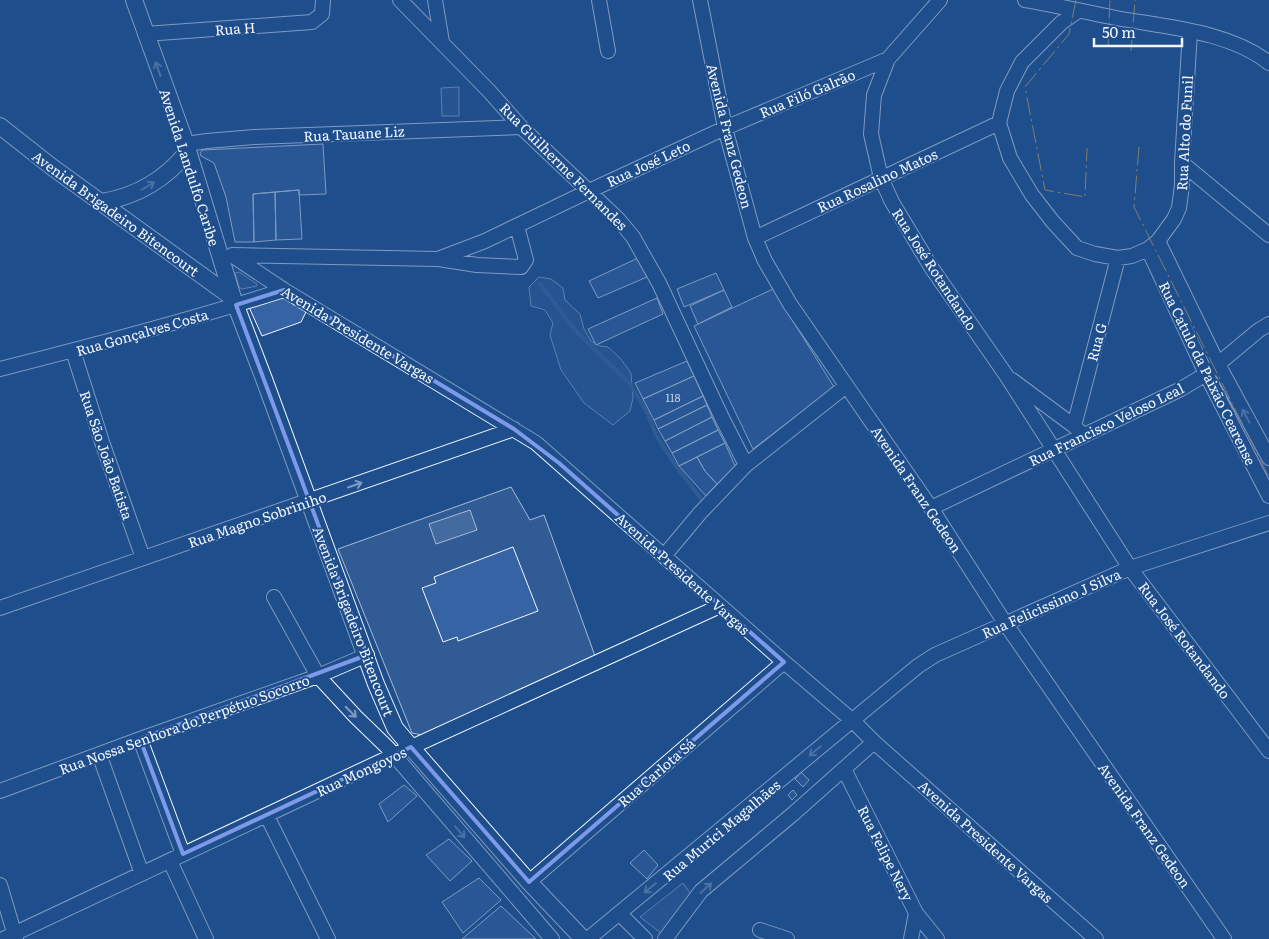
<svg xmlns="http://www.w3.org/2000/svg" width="1269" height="939" viewBox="0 0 1269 939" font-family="Literata,serif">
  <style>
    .built { fill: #305b95; stroke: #a8bbd7 }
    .water { fill: #446ba0; stroke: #a8bbd7 }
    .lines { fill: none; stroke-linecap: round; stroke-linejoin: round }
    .stream { stroke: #446ba0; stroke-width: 4 }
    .building { fill: #3563a3; stroke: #f2f6ff }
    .minor-casing { stroke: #f2f6ff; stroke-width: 16 }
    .major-casing { stroke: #f2f6ff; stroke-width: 18 }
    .minor { stroke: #1f4e8c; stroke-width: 14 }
    .major { stroke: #1f4e8c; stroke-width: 16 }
    .power { stroke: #ffb74d; stroke-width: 1; stroke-dasharray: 18 4 2.5 4; stroke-linecap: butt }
    .oneway { stroke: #7e9ac0 }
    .marked { fill: none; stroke: #7d9aea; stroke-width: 4; stroke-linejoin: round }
    .labels { text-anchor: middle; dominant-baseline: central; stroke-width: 4; stroke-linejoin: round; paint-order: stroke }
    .number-label { font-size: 11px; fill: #c3d1e8 }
    .street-label { font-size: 14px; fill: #f2f6ff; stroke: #1f4e8c }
  </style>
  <rect width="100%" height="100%" fill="#1f4e8c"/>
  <!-- built -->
  <path class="built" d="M459,87v29h-17l-1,-28z
    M239,272l18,12v2l-15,3 -3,-2 -4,-14z
    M539,277l12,2 12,9 2,12 15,14 4,15 7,12 9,5 8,1 13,12 10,14 2,25 -3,13 -17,14 -29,-22 -23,-33 -11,-35 3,-12 -8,-13 -14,-4 -2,-19z
    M511,487l19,33 14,-5 51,141 -173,79 -10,-2 -74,-184z
    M683,883l9,13 -31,37 -21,-16z"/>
  <!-- water -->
  <path class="water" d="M470,510l7,20 -41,14 -7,-20z"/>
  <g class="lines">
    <!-- stream -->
    <path class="stream" d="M540,284l35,46 55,54 18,30 8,21 20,31 26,34"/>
  </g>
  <!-- building -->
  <path class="building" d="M323,144l3,50 -27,1v-5l-46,4 1,48h-19l-9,-45 -12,-34 -13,-7 -1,-3 2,-3z
    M299,190l3,49 -26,1 -1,-48z
    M275,192l1,48 -22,2 -1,-48z
    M638,258l9,19 -49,21 -9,-17z
    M716,273l8,17 -40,17 -7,-18z
    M773,289l61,98 -81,62 -59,-123z
    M724,290l8,17 -34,17 -8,-18z
    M281,296l25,16 -5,10 -39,14 -13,-29z
    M657,298l6,16 -67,31 -8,-16z
    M687,361l7,15 -51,23 -8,-16z
    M694,376l9,20 -49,24 -11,-21z
    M703,396l4,9 -49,24 -4,-9z
    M707,405l5,12 -47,24 -7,-12z
    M712,417l6,13 -46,23 -7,-12z
    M718,430l7,13 -46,23 -7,-13z
    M725,443l10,23 -18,18 -12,-13 -8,-14z
    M697,457l8,14 12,13 -11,12 -27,-30z
    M513,547l25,64 -80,30 -1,-4 -14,5 -21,-54 14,-5 -2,-6z
    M801,772l8,8 -6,7 -8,-8z
    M404,785l13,11 -29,26 -9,-18z
    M793,790l4,5 -5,5 -4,-5z
    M449,839l23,22 -22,20 -24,-26z
    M644,850l14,15 -11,14 -17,-16z
    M479,878l22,22 -38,33 -21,-31z
    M501,906l35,33h-74z"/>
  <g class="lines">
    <!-- minor casing -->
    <g class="minor-casing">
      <path id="minor" d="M400,0l89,91 32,36 97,92 15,18 26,46 63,135 24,47
        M435,0l7,42
        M599,0l9,51
        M700,0l25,128 30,110 10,23 25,43 141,204 74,115 219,316
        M940,0l-52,59 -14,36 -3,39 10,44 11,24 39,65 75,108 124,193 139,183
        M1025,0c30,5 60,12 91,18 49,9 113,13 153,45
        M1078,11l-17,12 -39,39 -15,29 -8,32 11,35 22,37 21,27 24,26 18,6 23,4 14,-2 16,-7 10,-8 16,-22 5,-11 3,-23v-22l8,-132
        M145,34l167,-12 10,-8 1,-14
        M186,144l21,-3 47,-4 267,-10
        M1182,163l87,72
        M755,238l244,-115
        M1158,241l60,123 51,94
        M1148,249l58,125 63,122
        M232,255l206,4 47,-18 104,-50 136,-63 163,-69
        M233,256l51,34 252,153 248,219 69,59 21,21 222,197
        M439,259l38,6 44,2 5,-7 -9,-34
        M73,351l29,91 41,116
        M0,369c95,-24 190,-49 284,-79
        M1012,380l62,46 6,6
        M1074,426l44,-168
        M931,508l250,-119 25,-15 53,-44 10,-6
        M664,556l36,-43 46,-48 100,-79
        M274,597l44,79 38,41 32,31 164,191
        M0,608l514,-179
        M140,739l43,115
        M99,754l43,120
        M844,769l72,144 21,26
        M0,791l140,-52 178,-63 49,-21
        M267,816l61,123
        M170,861l36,78
        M529,882l255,-220
        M0,885l16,54
        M619,913l26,26
        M760,930l27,9
        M3,939l391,-184 326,-149
        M588,939l330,-273 17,-11 195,-87 139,-45
        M665,939l36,-48 92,-77 81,-72
        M911,939l5,-26"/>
    </g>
    <!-- major casing -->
    <g class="major-casing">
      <path id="major" d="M134,0l52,144 47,154 31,81 112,305 19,44 16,19 118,135 54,57
        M0,126l52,41 181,131
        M102,202c36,-6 64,-23 86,-51"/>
    </g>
    <!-- minor -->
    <use href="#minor" class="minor"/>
    <!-- major -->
    <use href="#major" class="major"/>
    <!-- power -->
    <path class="power" d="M1076,0l-7,34 -44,53 20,103 40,7 2,-49
      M1108,47l2,-47
      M1131,51l4,-51
      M1139,147l-5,60 135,270"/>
  </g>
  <!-- one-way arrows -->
  <defs><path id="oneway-shaft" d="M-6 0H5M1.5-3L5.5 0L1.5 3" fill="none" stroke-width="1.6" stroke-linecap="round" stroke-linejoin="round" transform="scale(1.25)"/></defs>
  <g class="oneway">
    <use href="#oneway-shaft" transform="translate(158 69) rotate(-110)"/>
    <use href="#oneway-shaft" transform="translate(148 186) rotate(-30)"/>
    <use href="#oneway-shaft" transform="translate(1246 416) rotate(-118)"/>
    <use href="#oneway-shaft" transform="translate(355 485) rotate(-19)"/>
    <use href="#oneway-shaft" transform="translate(351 712) rotate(45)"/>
    <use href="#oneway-shaft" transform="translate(815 751) rotate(140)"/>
    <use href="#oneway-shaft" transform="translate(460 832) rotate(49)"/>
    <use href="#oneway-shaft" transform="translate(650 888) rotate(140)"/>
    <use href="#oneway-shaft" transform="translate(706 888) rotate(-42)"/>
  </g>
  <!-- marked area -->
  <path d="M0 0H1269V939H0ZM284,290l230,139 45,34 225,199 -255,220 -118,-135 -228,107 -43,-115 227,-84 -131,-350z" fill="#1f4e8c" fill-opacity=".55" fill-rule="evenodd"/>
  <path class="marked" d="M284,290l230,139 45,34 225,199 -255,220 -118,-135 -228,107 -43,-115 227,-84 -131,-350z"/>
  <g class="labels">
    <!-- number labels -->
    <g class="number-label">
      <text x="673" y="397">118</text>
    </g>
    <!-- street labels -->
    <g class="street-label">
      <text transform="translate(235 28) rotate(-4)">Rua H</text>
      <text transform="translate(807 93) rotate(-23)">Rua Filó Galrão</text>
      <text transform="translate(354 133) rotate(-3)">Rua Tauane Liz</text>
      <text transform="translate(1184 133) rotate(-87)">Rua Alto do Funil</text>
      <text transform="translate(730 136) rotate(76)">Avenida Franz Gedeon</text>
      <text transform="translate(648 163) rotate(-25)">Rua José Leto</text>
      <text transform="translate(564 166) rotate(45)">Rua Guilherme Fernandes</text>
      <text transform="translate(190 167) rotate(72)">Avenida Landulfo Caribe</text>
      <text transform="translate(877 180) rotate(-25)">Rua Rosalino Matos</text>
      <text transform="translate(116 213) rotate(36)">Avenida Brigadeiro Bitencourt</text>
      <text transform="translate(935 269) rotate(57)">Rua José Rotandando</text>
      <text transform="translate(142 332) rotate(-16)">Rua Gonçalves Costa</text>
      <text transform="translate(358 334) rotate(31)">Avenida Presidente Vargas</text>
      <text transform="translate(1096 342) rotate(-75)">Rua G</text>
      <text transform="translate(1208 373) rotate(64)">Rua Catulo da Paixão Cearense</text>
      <text transform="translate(1106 424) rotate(-26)">Rua Francisco Veloso Leal</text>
      <text transform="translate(107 455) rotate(71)">Rua São João Batista</text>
      <text transform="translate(917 489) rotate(56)">Avenida Franz Gedeon</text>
      <text transform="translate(257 519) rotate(-19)">Rua Magno Sobriniho</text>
      <text transform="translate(683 573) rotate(42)">Avenida Presidente Vargas</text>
      <text transform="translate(1051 603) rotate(-24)">Rua Felicissimo J Silva</text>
      <text transform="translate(354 621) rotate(69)">Avenida Brigadeiro Bitencourt</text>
      <text transform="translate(1185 640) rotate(53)">Rua José Rotandando</text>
      <text transform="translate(184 724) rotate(-20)">Rua Nossa Senhora do Perpétuo Socorro</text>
      <text transform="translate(361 771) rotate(-25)">Rua Mongoyos</text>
      <text transform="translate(656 772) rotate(-41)">Rua Carlota Sá</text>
      <text transform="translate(1145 825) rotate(55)">Avenida Franz Gedeon</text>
      <text transform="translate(721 830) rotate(-40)">Rua Murici Magalhães</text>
      <text transform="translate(986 841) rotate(42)">Avenida Presidente Vargas</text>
      <text transform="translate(886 853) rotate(63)">Rua Felipe Nery</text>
    </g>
  </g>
  <!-- scale -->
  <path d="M1094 38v8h88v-8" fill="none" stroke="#f2f6ff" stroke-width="2.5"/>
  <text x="1102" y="38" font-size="15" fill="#f2f6ff" stroke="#1f4e8c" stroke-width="4" paint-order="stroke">50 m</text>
</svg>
